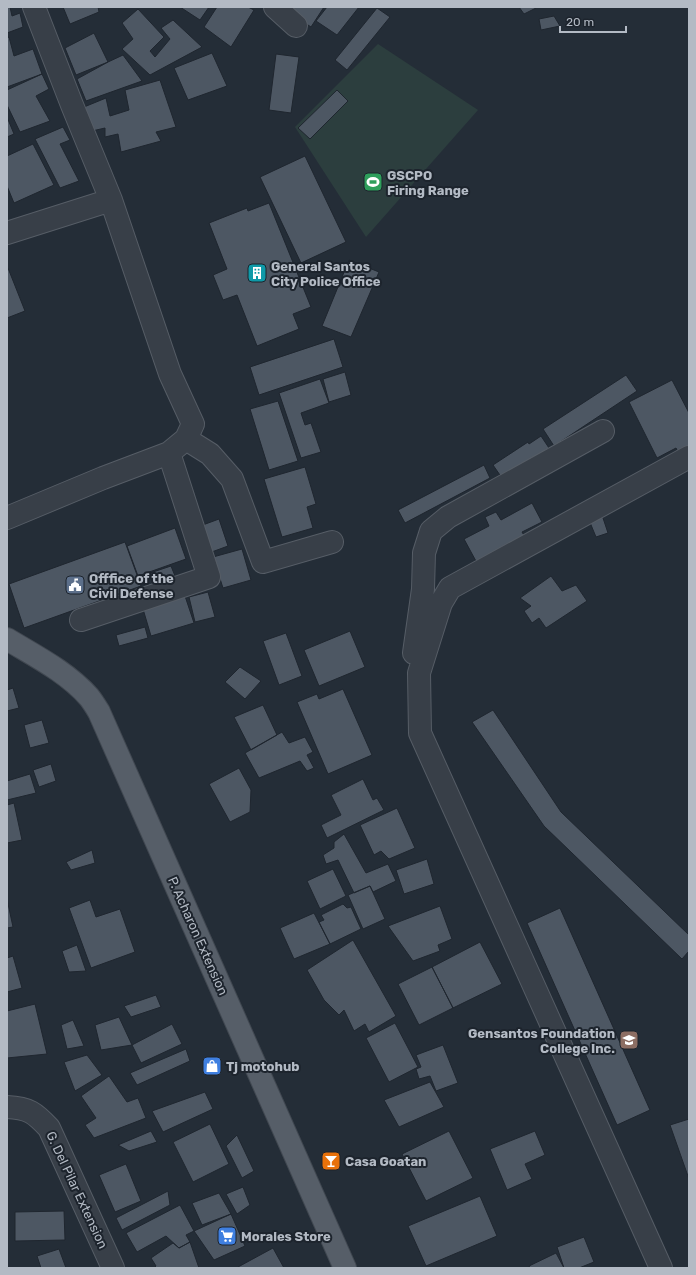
<svg xmlns="http://www.w3.org/2000/svg" width="696" height="1275" viewBox="0 0 696 1275" font-family="Rubik,sans-serif">
  <style>
    .green { fill: #2c3e3e }
    .building { fill: #4d5763; stroke: #1f262f }
    .lines { fill: none; stroke-linecap: round; stroke-linejoin: round }
    .minor-casing { stroke: #565d66; stroke-width: 24 }
    .major-casing { stroke: #414851; stroke-width: 24 }
    .minor { stroke: #383f48; stroke-width: 22 }
    .major { stroke: #565e68; stroke-width: 22 }
    .labels { text-anchor: middle; dominant-baseline: central; stroke-width: 4; stroke-linejoin: round; paint-order: stroke }
    .poi-label { font-size: 13px; font-weight: bold; fill: #b3bac4; stroke: #1d242d; text-anchor: start }
    .street-label { font-size: 13px; fill: #b3bac4; stroke: #1d242d }
  </style>
  <rect width="100%" height="100%" fill="#242d37"/>
  <!-- green -->
  <path class="green" d="M378,44l100,66 -112,127 -71,-110z"/>
  <!-- building -->
  <path class="building" d="M7,7h3l2,9 8,-3 3,14 -16,6z
    M63,7h35l1,5 -29,12z
    M180,7h29l-9,13z
    M217,7h31l6,3 -23,37 -27,-20z
    M294,7h30l-13,20 -21,-14z
    M327,7h32l-22,28 -21,-14z
    M519,7h16l1,1 -12,6z
    M377,8l13,9 -43,53 -12,-10z
    M138,9l26,28 -14,14 5,6 15,-18 -9,-11 12,-8 29,27 -52,28 -28,-26 11,-10 -11,-16z
    M554,16l6,10 -19,4 -2,-11z
    M94,33l14,29 -32,13 -11,-27z
    M9,37l5,19 19,-7 9,25 -35,13v-49z
    M212,53l15,33 -39,14 -14,-32z
    M276,54l23,3 -8,56 -22,-3z
    M123,55l19,26 -56,20 -9,-22 31,-17z
    M42,74l7,15 -13,7 14,25 -30,11 -13,-27v-15z
    M160,80l16,47 -20,5 5,9 -40,11 -3,-18 -13,3v-9l-13,3 -8,-24 22,-9 4,18 19,-6 -4,-20z
    M337,90l11,11 -38,38 -12,-11z
    M7,117l7,17 -7,3z
    M63,127l7,13 -10,4 19,37 -19,7 -25,-49z
    M33,144l21,41 -40,18 -7,-17v-30z
    M305,156l41,86 -45,21 -41,-86z
    M269,203l42,104 -18,7 6,15 -42,17 -20,-51 -14,5 -10,-25 14,-6 -18,-46 38,-15 1,3z
    M349,260l30,12 -28,65 -29,-11z
    M8,268l17,43 -18,7v-49z
    M334,339l9,28 -84,28 -9,-28z
    M345,372l6,23 -22,7 -6,-23z
    M626,375l11,16 -83,55 -11,-17z
    M320,379l9,24 -28,10 4,12 6,-2 10,29 -20,6 -22,-65z
    M672,380l17,33v47l-5,3 -8,-15 -19,10 -28,-56z
    M278,401l20,60 -29,9 -19,-61z
    M541,436l8,12 -47,30 -9,-13 35,-23 1,2z
    M484,465l6,13 -85,45 -7,-13z
    M305,467l11,37 -9,3 6,21 -31,9 -18,-58z
    M532,503l10,19 -20,10 3,5 -48,26 -13,-24 25,-13 -4,-9 11,-5 5,8z
    M602,515l6,18 -12,4 -7,-17z
    M219,519l9,27 -19,7 -9,-27z
    M175,528l11,31 -48,17 -11,-30z
    M125,542l16,44 -117,42 -15,-44z
    M242,549l9,31 -28,8 -10,-31z
    M171,566l6,15 -21,8 -6,-16z
    M551,576l11,15 14,-6 11,16 -41,27 -7,-10 -7,5 -8,-12 7,-5 -11,-8z
    M208,592l7,25 -20,5 -6,-25z
    M185,596l9,27 -43,13 -8,-27z
    M145,627l3,11 -29,8 -3,-11z
    M350,631l15,36 -46,19 -15,-36z
    M286,633l16,43 -23,9 -16,-44z
    M240,667l21,14 -16,18 -20,-17z
    M13,688l6,20 -12,3v-21z
    M343,689l29,66 -44,19 -31,-72 20,-8 2,5z
    M263,705l14,30 -26,15 -17,-33z
    M493,710l68,102 128,123v16l-7,8 -138,-133 -72,-104z
    M42,720l7,23 -19,5 -6,-23z
    M282,732l7,11 16,-6 8,15 -6,3 7,13 -7,3 -7,-10 -41,17 -14,-25z
    M51,764l5,17 -17,6 -6,-17z
    M239,768l12,22 -1,22 -20,10 -21,-38z
    M30,774l6,19 -29,7v-19z
    M363,779l10,21 4,-2 7,12 -57,28 -6,-13 20,-10 -10,-20z
    M14,803l8,37 -15,3v-38z
    M397,808l18,40 -26,11 -8,-8 -7,4 -14,-30z
    M344,834l22,39 22,-9 8,17 -23,11 -3,-6 -16,7 -16,-33 -12,4 -3,-9 11,-7v-6z
    M92,850l3,13 -24,7 -5,-8z
    M427,859l7,25 -30,10 -8,-24z
    M333,869l13,27 -26,13 -13,-28z
    M370,886l15,33 -22,10 -15,-34z
    M7,899l6,28 -6,1z
    M90,900l6,17 24,-8 15,43 -44,16 -22,-60z
    M343,904l4,4 4,-1 10,22 -31,15 -11,-22 5,-2 -3,-5z
    M440,906l12,33 -14,6 2,6 -27,10 -25,-35z
    M560,908l90,202 -33,15 -90,-202z
    M314,913l16,31 -36,15 -14,-31z
    M353,940l43,76 -27,16 -4,-8 -11,7 -10,-21 -5,5 -15,-15 -17,-30z
    M480,942l22,42 -49,24 -21,-41z
    M77,945l9,26 -17,1 -7,-21z
    M13,956l9,32 -15,4v-34z
    M432,967l21,41 -34,17 -21,-41z
    M156,995l5,12 -30,10 -7,-11z
    M35,1004l12,50 -40,4v-47z
    M119,1017l13,28 -31,5 -6,-25z
    M73,1020l11,26 -17,3 -6,-24z
    M395,1023l23,44 -29,15 -23,-44z
    M172,1024l10,20 -41,19 -9,-18z
    M443,1045l15,38 -22,8 -6,-15 -11,3 -3,-10 5,-2 -5,-12z
    M186,1049l4,12 -53,24 -7,-12z
    M87,1055l15,20 -27,16 -11,-29z
    M109,1076l18,26 11,-4 8,20 -52,20 -9,-13 11,-7 -15,-22z
    M430,1082l14,25 -45,20 -15,-27z
    M205,1092l8,17 -50,23 -11,-21z
    M689,1119v60l-19,-54z
    M210,1124l19,40 -36,18 -20,-40z
    M151,1131l6,11 -28,9 -11,-6z
    M449,1131l24,47 -47,23 -24,-47z
    M535,1131l10,24 -20,9 7,15 -25,11 -17,-41z
    M237,1135l17,36 -12,7 -16,-32z
    M126,1164l15,37 -26,11 -16,-37z
    M243,1187l7,18 -13,9 -11,-20z
    M168,1191l2,14 -48,25 -6,-12z
    M219,1193l12,21 -29,11 -10,-22z
    M480,1196l17,40 -71,30 -18,-40z
    M180,1205l14,26 -8,4 4,7 -11,6 -13,-12 -29,16 -11,-19z
    M64,1211l1,29 -50,1v-29z
    M231,1214l14,32 -31,14 -20,-29z
    M584,1237l10,25 -15,6h-15l-7,-21z
    M190,1242l9,26h-45l2,-2 -5,-8 22,-15 6,5z
    M273,1248l11,20h-45l-1,-1z
    M59,1249l7,19h-25l-4,-12z
    M556,1253l8,15h-34l-1,-2z"/>
  <g class="lines">
    <!-- minor casing -->
    <g class="minor-casing">
      <path id="minor" d="M275,7l21,19
        M7,233l104,-33 -39,-95 -38,-98
        M186,439l24,15 22,25 31,83 69,-20
        M7,518l96,-40 66,-25 17,-14 7,-15 -23,-50 -59,-174
        M81,620l128,-43 -40,-124
        M414,653l9,-64 1,-36 7,-22 17,-14 155,-86
        M7,1107c22,1 28,6 42,21l64,140
        M661,1268l-241,-535 -1,-60 22,-70 9,-15 239,-131"/>
    </g>
    <!-- major casing -->
    <g class="major-casing">
      <path id="major" d="M7,639c28,17 60,33 82,58 4,5 7,10 10,15l246,556"/>
    </g>
    <!-- minor -->
    <use href="#minor" class="minor"/>
    <!-- major -->
    <use href="#major" class="major"/>
  </g>
  <!-- icons -->
  <defs>
    <g id="stadium-square" transform="scale(1)"><rect x="-9" y="-9" width="18" height="18" rx="4" fill="#2e9e5b" stroke="#1d242d"/><path d="M0-5a6.5 5 0 1 0 0 10a6.5 5 0 1 0 0-10ZM-3.5-1.8h7v3.6h-7Z" fill="#fff"/></g>
    <g id="building-square" transform="scale(1)"><rect x="-9" y="-9" width="18" height="18" rx="4" fill="#0f9aa8" stroke="#1d242d"/><path d="M-4-6H4V6H1V3H-1V6H-4ZM-2.5-4.3h1.7v1.8h-1.7ZM.8-4.3h1.7v1.8H.8ZM-2.5-1h1.7V.8h-1.7ZM.8-1h1.7V.8H.8Z" fill="#fff"/></g>
    <g id="civic-square" transform="scale(1)"><rect x="-9" y="-9" width="18" height="18" rx="4" fill="#5c6f8a" stroke="#1d242d"/><path d="M-.6-6.5H3V-4.5H.6V-3L4-1V1h2V6H-6V1h2V-1L-.6-3ZM-1.2 2.5V6h2.4V2.5Z" fill="#fff"/></g>
    <g id="university-square" transform="scale(1)"><rect x="-9" y="-9" width="18" height="18" rx="4" fill="#8d6e63" stroke="#1d242d"/><path d="M0-5L7-2L0 1L-7-2ZM-4 1L0 2.5L4 1V4Q0 6-4 4Z" fill="#fff"/></g>
    <g id="shop-square" transform="scale(1)"><rect x="-9" y="-9" width="18" height="18" rx="4" fill="#3f7fe0" stroke="#1d242d"/><path d="M-5-2.5h2.3a2.7 3.5 0 0 1 5.4 0H5L5.5 6h-11ZM-1.5-2.5h3a1.5 2.3 0 0 0-3 0Z" fill="#fff"/></g>
    <g id="bar-square" transform="scale(1)"><rect x="-9" y="-9" width="18" height="18" rx="4" fill="#e8710a" stroke="#1d242d"/><path d="M-6-5H6L.8 .8V4.5H3.5V6h-7V4.5H-.8V.8Z" fill="#fff"/></g>
    <g id="supermarket-square" transform="scale(1)"><rect x="-9" y="-9" width="18" height="18" rx="4" fill="#3f7fe0" stroke="#1d242d"/><path d="M-6-5.5h2.5l.6 2H6L4.5 2H-2.5L-4.4-4H-6ZM-1.5 3.2a1.3 1.3 0 1 0 .1 0ZM3 3.2a1.3 1.3 0 1 0 .1 0Z" fill="#fff"/></g>
  </defs>
  <g fill-rule="evenodd">
    <use href="#stadium-square" x="373" y="182"/>
    <use href="#building-square" x="257" y="273"/>
    <use href="#civic-square" x="75" y="585"/>
    <use href="#university-square" x="629" y="1040"/>
    <use href="#shop-square" x="212" y="1066"/>
    <use href="#bar-square" x="331" y="1161"/>
    <use href="#supermarket-square" x="227" y="1236"/>
  </g>
  <g class="labels">
    <!-- poi labels -->
    <g class="poi-label">
      <text x="387" y="175">GSCPO<tspan x="387" dy="15">Firing Range</tspan></text>
      <text x="271" y="266">General Santos<tspan x="271" dy="15">City Police Office</tspan></text>
      <text x="89" y="578">Offfice of the<tspan x="89" dy="15">Civil Defense</tspan></text>
      <text x="615" y="1033" text-anchor="end">Gensantos Foundation<tspan x="615" dy="15">College Inc.</tspan></text>
      <text x="226" y="1066">Tj motohub</text>
      <text x="345" y="1161">Casa Goatan</text>
      <text x="241" y="1236">Morales Store</text>
    </g>
    <!-- street labels -->
    <g class="street-label">
      <text transform="translate(198 936) rotate(66)">P. Acharon Extension</text>
      <text transform="translate(77 1190) rotate(65)">G. Del Pilar Extension</text>
    </g>
  </g>
  <!-- border -->
  <rect width="696" height="1275" fill="none" stroke="#b3bac4" stroke-width="16"/>
  <!-- scale -->
  <path d="M560 26v6h66v-6" fill="none" stroke="#b3bac4" stroke-width="2"/>
  <text x="566" y="26" font-size="12" fill="#b3bac4" stroke="#1d242d" stroke-width="3" paint-order="stroke">20 m</text>
</svg>
